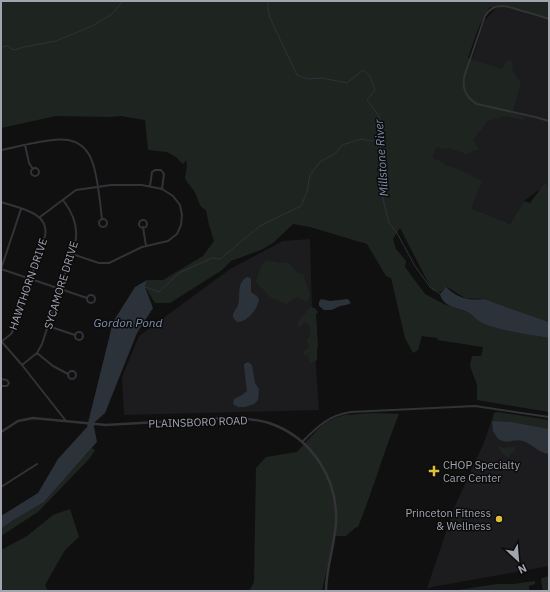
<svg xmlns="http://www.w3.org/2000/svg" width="550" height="592" viewBox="0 0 550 592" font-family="'IBM Plex Sans',sans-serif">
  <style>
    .built { fill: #1c1c1e }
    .green { fill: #1e2520 }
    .water { fill: #2c323a }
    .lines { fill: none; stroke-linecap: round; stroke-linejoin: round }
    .stream { stroke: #2c323a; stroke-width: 1 }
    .minor { stroke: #333337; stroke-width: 2 }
    .tertiary { stroke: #333337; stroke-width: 2.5 }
    .poi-dot { fill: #dfbe39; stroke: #0b0b0c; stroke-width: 1.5 }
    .labels { text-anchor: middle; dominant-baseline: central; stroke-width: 3; stroke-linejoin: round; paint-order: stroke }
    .street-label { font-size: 11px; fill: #a2a5b0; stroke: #0b0b0c }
    .poi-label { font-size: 11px; fill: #a2a5b0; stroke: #0b0b0c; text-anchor: start }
    .water-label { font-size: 12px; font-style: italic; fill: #7b8ea9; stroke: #0b0b0c }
  </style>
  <rect width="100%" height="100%" fill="#101011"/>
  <!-- built -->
  <path class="built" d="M499,5l50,15v168l-12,3 -13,10 -14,23 -61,-25 -49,-67 61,-41 24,-71z
    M310,239l2,69 7,102 -195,5 -2,-38 17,-41 91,-67 53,-28z
    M494,413l55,9v144l-122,22 28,-82 30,-66z"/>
  <!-- green -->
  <path class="green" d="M1,1h548v19l-49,-15 -7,3 -3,-1c-11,15 -16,34 -22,51l34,11 5,-9 6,2 -1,8 9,13 -9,30 13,4 -2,3 -17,-4 -18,5 -15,19 6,9 -13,5 -17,-6 -4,1 -9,-2 -4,11 11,4v2l19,7 20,10 -11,27 39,16 14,-23 6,2 15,-20 4,5v134l-65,-23 -19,-1 -18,-11 -7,5 -8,-2 -32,-62 -7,11 3,10 10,12 -1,6 20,27 19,10 28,10 8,8 36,10 33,6v74l-72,-12v-15l-7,-19 2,-10h9l2,-9 -46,-7 1,-2 -16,-2 -4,14 -5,3 -8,-15 -14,-60 -5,-2 -19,-32 -57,-17 -17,-3 -20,19 -12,7 -30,11 -9,9 -52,33h-15l-10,-16 2,-7h16l40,-24 11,-15 -5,-16 -3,-15c-9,-4 -7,-12 -12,-19 -3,-5 -7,-8 -9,-13l2,-12 -1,-6 -3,4 -7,-7 -9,-5 -19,-2 -3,-30 -24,-4 -12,1 -53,-1 -55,12z
    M266,260l14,3h9l8,10 6,1 7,21 -3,7 -9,-5 -12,7 -16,-7 -14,-15 4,-14z
    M310,307l5,1 3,4 -2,2 2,32 -1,4v10l-6,4 -2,-3 -1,-6 -3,1 -2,-4 6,-5 -2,-7 4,-5 -2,-2 2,-2 -2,-2 1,-2 -4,-5 -7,5 -2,-4z
    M498,412l51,8v9l-38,-7 -17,-1 -2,1 2,-9z
    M373,413l26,1c-15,37 -26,76 -41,113l-3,1 -9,8h-12l-12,55h-73l5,-9 2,-114 10,-11 31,-5 20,-22 8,-7 10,-5 10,-3z
    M497,445l6,3 11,-1 2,1 -8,10 -6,-5z
    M92,448l3,2 -5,8 -52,54 -37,24v-7l11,-8 32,-19z
    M70,509l9,28 -14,13 -20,35 3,6h-47v-41l26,-14 26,-21z
    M549,576v15h-6l-2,-11 1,-2z
    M535,581v3l-6,2v3l1,2h9h-87l45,-7h17z"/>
  <!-- water -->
  <path class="water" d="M247,277l4,1v14l7,5 1,3c-2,10 -12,22 -22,22 -2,-2 -5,-5 -4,-8 1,-3 4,-6 5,-9 3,-10 -2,-22 9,-28z
    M147,280l-2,7 8,21 -16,25 -32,80 -10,9 -1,5 3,15 -53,60 -32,19 -11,8v-13l37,-23 20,-34 29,-32 26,-105 22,-35z
    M446,287c11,11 24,14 38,12l65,23v16c-21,-4 -48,-7 -67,-15 -6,-3 -9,-9 -15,-11 -11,-5 -24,-5 -27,-18z
    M321,299l9,2 18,-2 3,4c-4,2 -7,2 -11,3 -8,4 -6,4 -16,4l-5,-4v-4z
    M248,362l4,3 3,18 4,6 -1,11 -4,4 -9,3h-7l-5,-3 1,-5 8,-4 5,-4 -3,-25v-2z
    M494,421l17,1 38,7v25c-11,-1 -16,-10 -26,-13 -9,-3 -14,4 -25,-2l-5,-8 -1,-9z"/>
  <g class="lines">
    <!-- stream -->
    <path class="stream" d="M268,1v8l2,9 27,57 11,4 14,-1 25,5 16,-13 7,6 5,14 -8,10 12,16 4,83 6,24 8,10 18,33 15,21 10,7
      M1,47l7,-1 6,4 10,-3 32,-6 36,-15 20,-12 11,-13
      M145,287l14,5 20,-19 33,-15 8,1 40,-33 41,-20 6,-14 3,-17 10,-13 16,-9 6,-8 19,-6 10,2h9"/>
    <!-- minor -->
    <path class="minor" d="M549,19c-9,-3 -18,-6 -27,-8 -14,-5 -28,-10 -37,5l-20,58c-4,13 1,24 12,30l58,13 14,4
      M25,145l4,18 4,6
      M1,150c11,-2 22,-5 33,-7 23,-5 48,-9 58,18 6,15 8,42 10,58
      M31 172a4 4 0 1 1 8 0a4 4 0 1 1-8 0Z
      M150,186l2,-14 3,-2h6l3,4 -2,15
      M1,202c17,6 49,10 44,34l-31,92 -3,6 -10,8
      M40,217l36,-27 35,-5h31l20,4 11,7 7,9 2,10 -1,10 -4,9 -9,7 -26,6 -33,16h-10l-27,-9
      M99 223a4 4 0 1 1 8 0a4 4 0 1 1-8 0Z
      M139 224a4 4 0 1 1 8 0a4 4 0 1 1-8 0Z
      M143,227l3,19
      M1,269l86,29
      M1,269l20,-60
      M87 299a4 4 0 1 1 8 0a4 4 0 1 1-8 0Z
      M48,326l27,9
      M75 336a4 4 0 1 1 8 0a4 4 0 1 1-8 0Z
      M2,342l20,23 44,56
      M37,353l16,13 15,8
      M22,365l15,-12 5,-9 33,-101c4,-16 -2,-30 -12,-43
      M68 375a4 4 0 1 1 8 0a4 4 0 1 1-8 0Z
      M1,379l6,1 2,3 -2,3h-6
      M302,442c15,-15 27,-27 49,-30l124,-6 74,11
      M1,487l36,-23"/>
    <!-- tertiary -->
    <path class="tertiary" d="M1,432l17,-11 15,-3 73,7 120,-7c15,0 29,1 43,5 42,14 69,55 67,99 -1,23 -10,45 -10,69"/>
  </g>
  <!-- markers -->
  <g class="poi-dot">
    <path d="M432 465h4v4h4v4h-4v4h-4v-4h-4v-4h4z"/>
    <circle cx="499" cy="519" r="4"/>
  </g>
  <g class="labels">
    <!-- street labels -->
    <g class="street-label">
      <text transform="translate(28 284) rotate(-71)">HAWTHORN DRIVE</text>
      <text transform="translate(61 285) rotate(-73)">SYCAMORE DRIVE</text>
      <text transform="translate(198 422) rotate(-2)">PLAINSBORO ROAD</text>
    </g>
    <!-- poi labels -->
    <g class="poi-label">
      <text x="443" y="465">CHOP Specialty<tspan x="443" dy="13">Care Center</tspan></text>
      <text x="491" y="513" text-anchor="end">Princeton Fitness<tspan x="491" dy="13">&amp; Wellness</tspan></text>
    </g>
    <!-- water labels -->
    <g class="water-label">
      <text transform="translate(381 158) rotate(-94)">Millstone River</text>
      <text x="128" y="322">Gordon Pond</text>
    </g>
  </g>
  <!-- border -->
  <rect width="550" height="592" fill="none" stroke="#a2a5b0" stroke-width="4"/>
  <!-- north arrow -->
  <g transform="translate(518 560) rotate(154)" stroke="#0b0b0c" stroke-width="3" paint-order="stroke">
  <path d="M0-3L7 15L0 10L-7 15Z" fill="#a2a5b0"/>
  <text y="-6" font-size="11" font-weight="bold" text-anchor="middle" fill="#a2a5b0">N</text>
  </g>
</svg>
